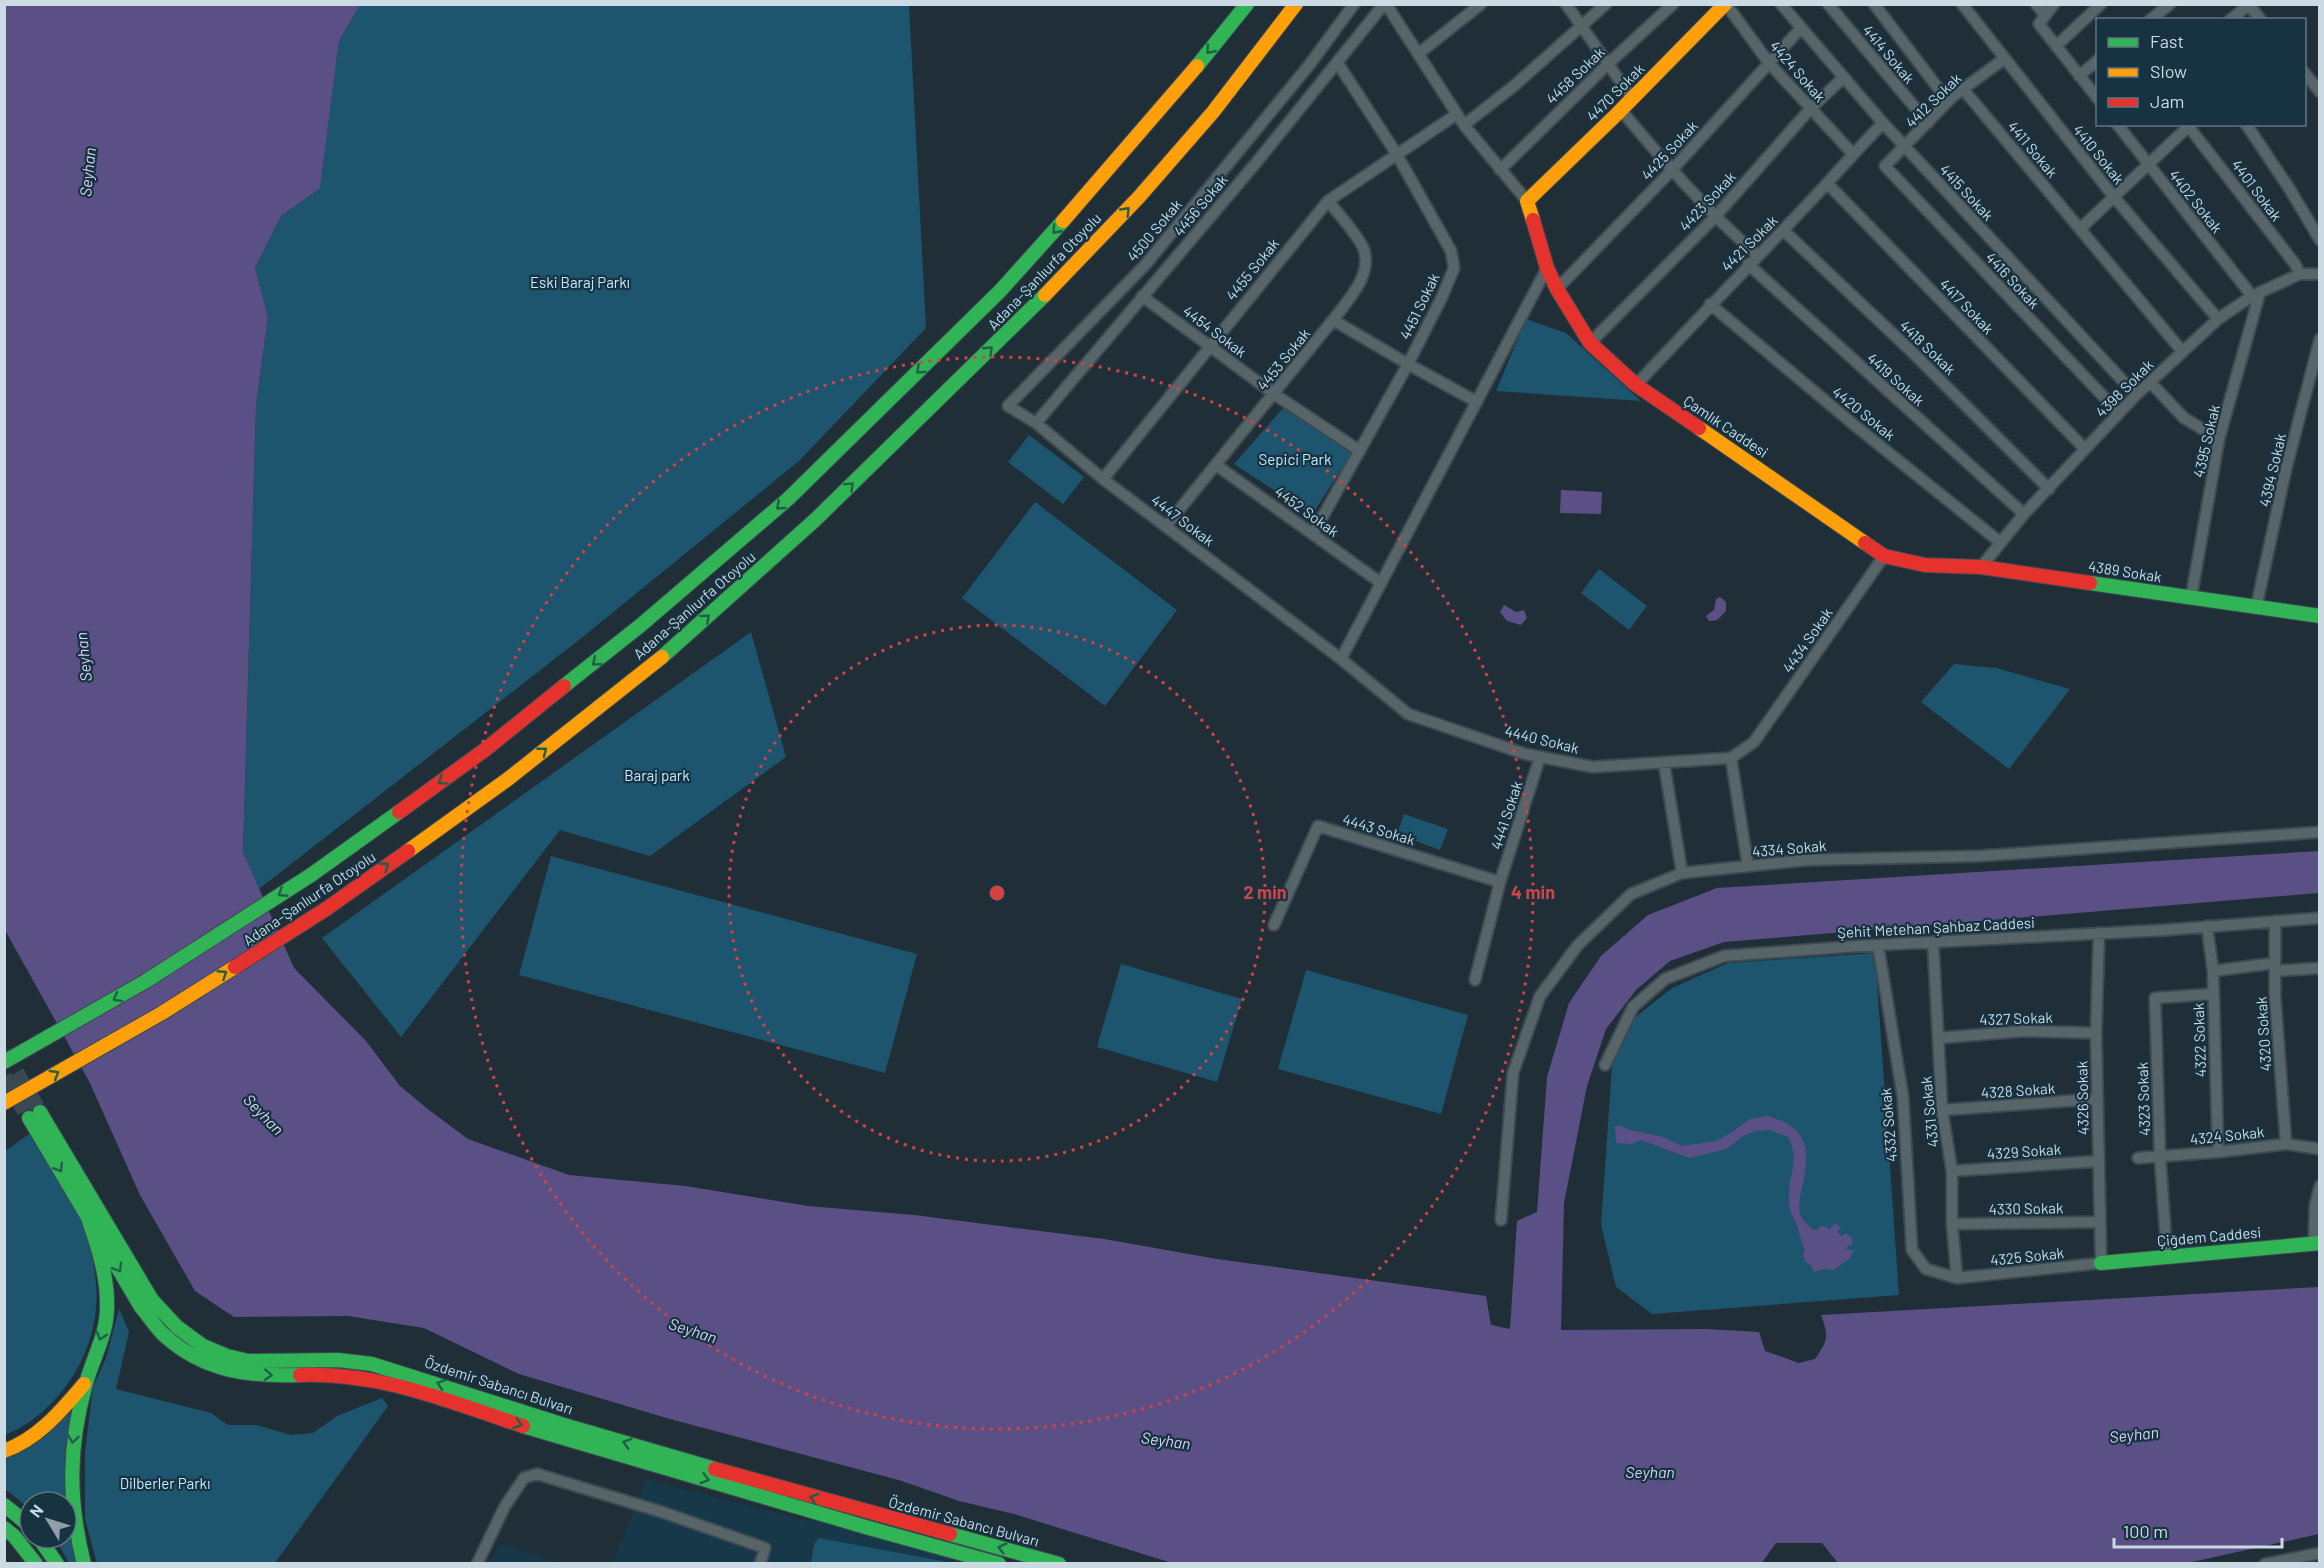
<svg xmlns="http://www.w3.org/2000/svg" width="2324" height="1568" viewBox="0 0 2324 1568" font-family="Barlow,sans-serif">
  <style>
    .built { fill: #173848 }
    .green { fill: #1d546e }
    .water { fill: #5b5086 }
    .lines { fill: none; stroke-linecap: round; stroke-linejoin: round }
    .primary-tunnel { stroke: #3a4951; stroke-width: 16; stroke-dasharray: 16 8; stroke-linecap: butt }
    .street-casing { stroke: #3d4a51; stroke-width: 14 }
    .fast-casing { stroke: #3d4a51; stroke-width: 16 }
    .slow-casing { stroke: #3d4a51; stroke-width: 16 }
    .jam-casing { stroke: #3d4a51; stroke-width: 16 }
    .street { stroke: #576569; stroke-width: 10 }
    .fast { stroke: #30b455; stroke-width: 14 }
    .slow { stroke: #ff9f0a; stroke-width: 14 }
    .jam { stroke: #e5322d; stroke-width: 14 }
    .fast-bridge-casing { stroke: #3d4a51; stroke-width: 16; stroke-linecap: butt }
    .slow-bridge-casing { stroke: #3d4a51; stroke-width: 16; stroke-linecap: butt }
    .jam-bridge-casing { stroke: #3d4a51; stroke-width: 16; stroke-linecap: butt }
    .fast-bridge { stroke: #30b455; stroke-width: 14 }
    .slow-bridge { stroke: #ff9f0a; stroke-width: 14 }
    .jam-bridge { stroke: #e5322d; stroke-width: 14 }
    .oneway { stroke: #206047 }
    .ring { fill: none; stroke: #d44344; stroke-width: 3; stroke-dasharray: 3 6 }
    .labels { text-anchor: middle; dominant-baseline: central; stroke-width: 4.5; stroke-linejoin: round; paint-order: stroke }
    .street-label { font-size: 15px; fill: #cbdae3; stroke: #173240 }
    .park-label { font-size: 15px; fill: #c4e9ff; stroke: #173240 }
    .water-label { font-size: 16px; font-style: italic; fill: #d8d2f5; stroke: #173240 }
    .centre { fill: #d44344; stroke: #173240; stroke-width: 3 }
    .ring-label { font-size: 18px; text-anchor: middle; font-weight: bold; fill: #d44344; stroke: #173240; stroke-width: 4.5; stroke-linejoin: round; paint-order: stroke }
  </style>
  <rect width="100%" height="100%" fill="#202f37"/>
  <!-- built -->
  <path class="built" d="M646,1479l161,42 34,1 138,42h-367z
    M500,1543l59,20h-69z"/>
  <!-- green -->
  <path class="green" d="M360,5h549l17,323 -127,133 -220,179 -320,249 -16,-37 13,-448 12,-87 -13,-49 26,-52 39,-29 19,-146z
    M1526,319l40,14 75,68 -145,-10z
    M1285,406l68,45 -41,64 -78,-51z
    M1029,435l55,42 -21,27 -55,-42z
    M1035,502l142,108 -72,96 -143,-108z
    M1599,569l48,37 -18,24 -48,-37z
    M751,632l35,125 -136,99 -90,-26 -159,207 -79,-99z
    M1954,664l42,4 74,21 -61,80 -88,-67z
    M1404,814l44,15 -8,21 -43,-16z
    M551,856l366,98 -32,119 -366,-98z
    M1875,953l24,342 -247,19 -36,-27 -15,-62 11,-159 22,-48 38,-30 56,-25z
    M1121,964l121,35 -25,83 -120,-35z
    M1306,970l162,45 -27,99 -163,-45z
    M31,1133c12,20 23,40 34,60 5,9 12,18 16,28 21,54 23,105 -8,155 -16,25 -40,48 -68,59v-284z
    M119,1309l10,23 -13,57 95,24 17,12h28l35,10 22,-2 24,-17 45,-18 6,8 -113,157 -178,1 -12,-45v-67l8,-65 13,-29z
    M77,1407l2,156h-10l-14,-25h11v-36h-36v7l-25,-20 -1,-31z
    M819,1538l134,25h-142l3,-19z"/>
  <!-- water -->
  <path class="water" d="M4,5h356l-21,36 -19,147 -39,28 -26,52 13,49 -12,87 -13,448 51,116 72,73 34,45 29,24 39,29 101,36 116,11 123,20 106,9 190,24 113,20 269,37 5,29 19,4 7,-108 20,-9 10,-135 22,-74 32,-47 47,-41 69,-27 602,-37v42l-595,49 -54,19 -34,29 -30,39 -19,57 -23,117 -3,127 145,-1 53,3 6,19 34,12 16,-4c13,-19 14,-23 6,-44l498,-28v247l-136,30 -345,-1 -16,-20h-46l-15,21 -589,-1 -158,-49 -55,-13 -57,-20 -232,-62 -151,-45 -95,-46 -76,-12 -114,1 -39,-26 -55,-96 -51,-114 -84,-151z
    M1561,490l41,2 -1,22 -41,-1z
    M1720,597l6,5v9l-9,9 -8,1 -3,-5 8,-6 2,-11z
    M1504,605l12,7 8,-2 3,8 -6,7 -14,-4 -7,-9z
    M1768,1116c42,13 42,34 34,72 -2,8 -5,21 -1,28 2,5 8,10 12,14h4l4,-5 9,4 5,-6 6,4 -4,5 4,4 5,-3 5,4 2,7 -5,2 -2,4h8l-4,8 -16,12 -10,-1 -10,3 -4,-8 -5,-2 -2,-8 2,-4c-3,-6 -4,-12 -6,-18 -4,-15 -11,-18 -10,-36 0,-23 11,-36 -1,-59l-19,-7 -14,1 -12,5 -17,13 -37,9 -48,-18 -9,4 -16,-1 -1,-17h6l9,4 33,7 19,9 34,-5 16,-9 18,-13z"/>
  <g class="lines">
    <!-- primary-tunnel -->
    <path class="primary-tunnel" d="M4,1052l36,60
      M4,1077l25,41"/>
    <!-- street casing -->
    <g class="street-casing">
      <path id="street" d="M1354,4l-44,60 -164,200 -138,142 28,17 67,56 238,180 67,55 117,40 68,13 138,-9 23,-16 130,-186
        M1386,4l78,121 63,76
        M1566,4l66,94
        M1726,4l43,59 83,90
        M1781,4l102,119 253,272
        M1828,4l100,119
        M1874,4l74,97
        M1962,4l152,193 104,122
        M2036,4l9,11
        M2054,4l-15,20 59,75
        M2248,4l13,16
        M2150,20l20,-16
        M2230,20l19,-15
        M2056,46l45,-42
        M1418,54l63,-50
        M2004,59l-52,38 -67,69 234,247
        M2304,72l16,20
        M2079,76l19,-16
        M1963,89l219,262
        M1621,110c44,53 84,99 136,145
        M2117,124l135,172
        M2246,124l43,64 31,52
        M1464,125l51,-40 91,-81
        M2189,127l106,137 5,10
        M1500,170l108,-106 65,-60
        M1827,183l258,266
        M2081,228l110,-104
        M1783,230l129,122 137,137
        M1748,264l276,250
        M1557,289l114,-118 130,-143
        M1142,296l132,98 86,57
        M1710,304l143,120 148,119
        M1333,320l75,44 69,38
        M1590,343l124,-125 97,-110 32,-30
        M2150,382l34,36 35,21
        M1636,385c56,-60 113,-119 169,-178 27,-28 51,-57 78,-84
        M1036,423l220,-260 128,-159
        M1216,465l165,118
        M1103,479l225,-278 129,-87
        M1166,526l167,-206c15,-20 39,-44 31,-70 -3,-11 -27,-38 -36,-49
        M1313,534l95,-170 34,-67 12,-29 -3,-17 -55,-98 -59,-91
        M1981,567l43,-53 112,-119 82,-76 34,-23 48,-22h20
        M2191,598l28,-159 41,-147
        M2256,608l30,-139 34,-130
        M1341,659l206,-391
        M1731,758l17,108
        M1664,763l18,110
        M2275,921v75l11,148
        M1274,925l44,-99 182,56
        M2207,926l6,45 5,181
        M1933,942l9,168 10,61v53l5,54
        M1878,945l25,152 9,153 14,19 31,9 144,-15 -5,-230 3,-100
        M2213,971l62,-8
        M2275,971l45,-3
        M1475,980l25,-98 40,-125
        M1938,1038l86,-7 72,2
        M1605,1065l28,-58 32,-28 59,-23 134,-10 307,-16 155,-12
        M1942,1110l154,-11
        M2138,1158l80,-6 68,-8 34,5
        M1952,1171l147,-10
        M1501,1220l12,-147 27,-77 38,-51 53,-51 51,-21 124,-13 174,-4 340,-24
        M1952,1224l148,-2
        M2314,1243l1,-37 5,-20
        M2167,1257l-7,-101 -5,-158 57,-4
        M477,1564l28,-58 19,-28 13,-4 125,38 103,36 -5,16
        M2265,1564l55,-11"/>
    </g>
    <!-- fast casing -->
    <g class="fast-casing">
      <path id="fast" d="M1197,66l50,-62
        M2090,583l230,33
        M641,625l147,-126 213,-209 62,-69
        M662,657l153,-137 230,-225
        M40,1112l112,188 25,27 26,19 24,10 21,5 90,-1 34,4 192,61 151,44
        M29,1118l112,189c8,9 15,21 24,29 39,35 84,41 135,39
        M2101,1263l219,-20
        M523,1426l346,102 130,36
        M4,1505l26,21
        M4,1528l10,8 22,28
        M950,1534l109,30
        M39,1538l18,26
        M84,1564c-16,-64 -16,-117 2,-181 7,-25 21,-49 21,-75 1,-31 -9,-61 -19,-90"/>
    </g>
    <!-- slow casing -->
    <g class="slow-casing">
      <path id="slow" d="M1533,220l-6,-19 90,-87 108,-110
        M1063,221l134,-155
        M1045,295l94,-98 74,-85 83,-108
        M1699,428l166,115
        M4,1451c34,-12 57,-40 80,-67"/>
    </g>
    <!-- jam casing -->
    <g class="jam-casing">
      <path id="jam" d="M1533,220l14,48 10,21 33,54 46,42 63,43
        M1865,543l19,13 41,9 56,2 109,16
        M300,1375c80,-3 148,26 223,51
        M715,1469l235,65"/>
    </g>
    <!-- street -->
    <use href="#street" class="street"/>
    <!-- fast -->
    <use href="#fast" class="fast"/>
    <!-- slow -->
    <use href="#slow" class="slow"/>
    <!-- jam -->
    <use href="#jam" class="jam"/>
    <!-- fast-bridge casing -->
    <g class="fast-bridge-casing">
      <path id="fast-bridge" d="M564,686l77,-61
        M4,1062l142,-81 165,-106 88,-63"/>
    </g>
    <!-- slow-bridge casing -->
    <g class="slow-bridge-casing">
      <path id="slow-bridge" d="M408,851l100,-72 154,-122
        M4,1103l158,-90 73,-46"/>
    </g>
    <!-- jam-bridge casing -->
    <g class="jam-bridge-casing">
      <path id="jam-bridge" d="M399,812l87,-63 78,-63
        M235,967l91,-58 82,-58"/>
    </g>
    <!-- fast-bridge -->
    <use href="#fast-bridge" class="fast-bridge"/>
    <!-- slow-bridge -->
    <use href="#slow-bridge" class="slow-bridge"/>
    <!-- jam-bridge -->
    <use href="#jam-bridge" class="jam-bridge"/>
  </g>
  <!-- one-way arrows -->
  <defs><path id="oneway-chevron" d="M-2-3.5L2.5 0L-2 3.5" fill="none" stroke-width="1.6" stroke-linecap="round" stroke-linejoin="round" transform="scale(1.5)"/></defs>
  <g class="oneway">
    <use href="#oneway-chevron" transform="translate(1210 50) rotate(129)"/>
    <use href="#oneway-chevron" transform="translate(1126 211) rotate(-46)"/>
    <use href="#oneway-chevron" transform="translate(1056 230) rotate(132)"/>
    <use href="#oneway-chevron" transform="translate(989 350) rotate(-44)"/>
    <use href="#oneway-chevron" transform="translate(920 370) rotate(136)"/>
    <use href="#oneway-chevron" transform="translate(850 486) rotate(-44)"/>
    <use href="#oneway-chevron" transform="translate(780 506) rotate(139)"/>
    <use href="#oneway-chevron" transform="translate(706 618) rotate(-42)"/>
    <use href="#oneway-chevron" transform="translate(596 662) rotate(141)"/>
    <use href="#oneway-chevron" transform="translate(543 751) rotate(-38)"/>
    <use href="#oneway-chevron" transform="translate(442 781) rotate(145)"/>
    <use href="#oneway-chevron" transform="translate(385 866) rotate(-36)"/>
    <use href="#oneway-chevron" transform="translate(282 893) rotate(147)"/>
    <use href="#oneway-chevron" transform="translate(223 974) rotate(-33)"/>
    <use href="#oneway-chevron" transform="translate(117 998) rotate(150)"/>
    <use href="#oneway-chevron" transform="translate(55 1074) rotate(-30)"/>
    <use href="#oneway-chevron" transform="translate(59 1168) rotate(59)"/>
    <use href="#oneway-chevron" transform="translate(118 1268) rotate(60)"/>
    <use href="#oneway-chevron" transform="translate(101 1336) rotate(108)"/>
    <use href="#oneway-chevron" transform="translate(268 1375) rotate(3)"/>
    <use href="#oneway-chevron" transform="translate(441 1384) rotate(-162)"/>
    <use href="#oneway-chevron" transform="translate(518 1424) rotate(19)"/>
    <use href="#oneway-chevron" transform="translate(73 1439) rotate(98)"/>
    <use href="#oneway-chevron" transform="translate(627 1443) rotate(-164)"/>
    <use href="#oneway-chevron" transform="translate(705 1479) rotate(16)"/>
    <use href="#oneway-chevron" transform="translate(814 1498) rotate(-164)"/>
    <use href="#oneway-chevron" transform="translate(1002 1548) rotate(-165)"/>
  </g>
  <!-- distance rings -->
  <g class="ring">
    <circle cx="997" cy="893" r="268"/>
    <circle cx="997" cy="893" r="536"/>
  </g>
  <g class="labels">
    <!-- street labels -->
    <g class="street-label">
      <text transform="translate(1889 54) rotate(50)">4414 Sokak</text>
      <text transform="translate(1798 71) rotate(49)">4424 Sokak</text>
      <text transform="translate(1575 75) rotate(-44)">4458 Sokak</text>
      <text transform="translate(1615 92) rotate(-45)">4470 Sokak</text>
      <text transform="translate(1933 100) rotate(-44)">4412 Sokak</text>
      <text transform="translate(2033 149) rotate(50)">4411 Sokak</text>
      <text transform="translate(1669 150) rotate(-47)">4425 Sokak</text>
      <text transform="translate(2099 154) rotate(51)">4410 Sokak</text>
      <text transform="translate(2257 190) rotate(53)">4401 Sokak</text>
      <text transform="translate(1967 192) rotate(47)">4415 Sokak</text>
      <text transform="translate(1707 201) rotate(-47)">4423 Sokak</text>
      <text transform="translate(2196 201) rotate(52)">4402 Sokak</text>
      <text transform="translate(1200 205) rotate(-50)">4456 Sokak</text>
      <text transform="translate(1154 230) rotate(-50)">4500 Sokak</text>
      <text transform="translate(1749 243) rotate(-45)">4421 Sokak</text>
      <text transform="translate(1252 269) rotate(-51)">4455 Sokak</text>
      <text transform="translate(1044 271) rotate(-46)">Adana-Şanlıurfa Otoyolu</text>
      <text transform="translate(2013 280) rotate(47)">4416 Sokak</text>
      <text transform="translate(1419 306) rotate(-64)">4451 Sokak</text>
      <text transform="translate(1967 306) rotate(46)">4417 Sokak</text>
      <text transform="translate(1215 331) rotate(37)">4454 Sokak</text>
      <text transform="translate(1928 347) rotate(44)">4418 Sokak</text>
      <text transform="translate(1283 359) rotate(-51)">4453 Sokak</text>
      <text transform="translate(1896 379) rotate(42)">4419 Sokak</text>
      <text transform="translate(2124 388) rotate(-45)">4398 Sokak</text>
      <text transform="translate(1864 413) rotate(39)">4420 Sokak</text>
      <text transform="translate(1726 426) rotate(34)">Çamlık Caddesi</text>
      <text transform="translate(2206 441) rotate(-77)">4395 Sokak</text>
      <text transform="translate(2272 470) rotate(-77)">4394 Sokak</text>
      <text transform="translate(1307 511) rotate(36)">4452 Sokak</text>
      <text transform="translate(1183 520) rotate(37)">4447 Sokak</text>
      <text transform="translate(2125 571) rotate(9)">4389 Sokak</text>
      <text transform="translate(694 605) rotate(-41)">Adana-Şanlıurfa Otoyolu</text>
      <text transform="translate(1807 640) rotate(-55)">4434 Sokak</text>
      <text transform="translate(1542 739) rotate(14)">4440 Sokak</text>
      <text transform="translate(1506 815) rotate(-72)">4441 Sokak</text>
      <text transform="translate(1379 829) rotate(17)">4443 Sokak</text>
      <text transform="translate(1789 848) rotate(-5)">4334 Sokak</text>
      <text transform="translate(309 898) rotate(-34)">Adana-Şanlıurfa Otoyolu</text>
      <text transform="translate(1936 927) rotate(-3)">Şehit Metehan Şahbaz Caddesi</text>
      <text transform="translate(2016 1018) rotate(-2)">4327 Sokak</text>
      <text transform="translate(2263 1034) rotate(-94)">4320 Sokak</text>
      <text transform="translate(2199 1040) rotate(-92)">4322 Sokak</text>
      <text transform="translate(2018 1090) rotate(-4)">4328 Sokak</text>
      <text transform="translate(2082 1098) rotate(-91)">4326 Sokak</text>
      <text transform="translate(2143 1099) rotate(-92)">4323 Sokak</text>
      <text transform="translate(1929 1112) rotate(-96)">4331 Sokak</text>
      <text transform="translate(1888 1125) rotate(-95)">4332 Sokak</text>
      <text transform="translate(2227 1135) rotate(-6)">4324 Sokak</text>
      <text transform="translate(2024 1151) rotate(-4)">4329 Sokak</text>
      <text transform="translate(2026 1208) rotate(-1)">4330 Sokak</text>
      <text transform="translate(2209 1236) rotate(-5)">Çiğdem Caddesi</text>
      <text transform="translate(2027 1256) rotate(-6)">4325 Sokak</text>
      <text transform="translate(499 1385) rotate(18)">Özdemir Sabancı Bulvarı</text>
      <text transform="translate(964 1521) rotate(15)">Özdemir Sabancı Bulvarı</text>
    </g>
    <!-- park labels -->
    <g class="park-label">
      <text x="580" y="282">Eski Baraj Parkı</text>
      <text x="1295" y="459">Sepici Park</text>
      <text x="657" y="775">Baraj park</text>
      <text x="165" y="1483">Dilberler Parkı</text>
    </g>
    <!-- water labels -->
    <g class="water-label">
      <text transform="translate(87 172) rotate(-84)">Seyhan</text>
      <text transform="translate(83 657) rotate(-96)">Seyhan</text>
      <text transform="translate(264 1114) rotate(46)">Seyhan</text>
      <text transform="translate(693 1330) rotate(18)">Seyhan</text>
      <text transform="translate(2134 1434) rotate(-6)">Seyhan</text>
      <text transform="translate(1166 1440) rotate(8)">Seyhan</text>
      <text x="1650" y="1471">Seyhan</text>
    </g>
  </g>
  <circle cx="997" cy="893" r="9" class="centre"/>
  <g class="ring-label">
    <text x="1265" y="899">2 min</text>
    <text x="1533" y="899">4 min</text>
  </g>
  <!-- border -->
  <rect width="2324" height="1568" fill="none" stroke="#cbdae3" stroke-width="12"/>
  <!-- legend -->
  <rect x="2096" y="18" width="210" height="108" fill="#173240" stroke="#5f7581" stroke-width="1.5"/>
  <rect x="2108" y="38" width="30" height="9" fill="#30b455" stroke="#5f7581" stroke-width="1.5"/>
  <text x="2150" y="48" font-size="18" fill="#cbdae3">Fast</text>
  <rect x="2108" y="68" width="30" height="9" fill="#ff9f0a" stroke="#5f7581" stroke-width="1.5"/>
  <text x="2150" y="78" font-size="18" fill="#cbdae3">Slow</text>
  <rect x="2108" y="98" width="30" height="9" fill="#e5322d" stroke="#5f7581" stroke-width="1.5"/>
  <text x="2150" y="108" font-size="18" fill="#cbdae3">Jam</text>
  <!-- north arrow -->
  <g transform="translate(48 1520) rotate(308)"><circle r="28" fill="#173240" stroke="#5f7581" stroke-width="1.5"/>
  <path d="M0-4.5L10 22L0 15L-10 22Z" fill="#8f9ea7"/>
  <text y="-9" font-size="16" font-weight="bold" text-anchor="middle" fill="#cbdae3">N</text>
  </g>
  <!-- scale -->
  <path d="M2114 1538v9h168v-9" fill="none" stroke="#cbdae3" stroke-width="3"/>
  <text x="2123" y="1538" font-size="18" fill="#cbdae3" stroke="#173240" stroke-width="4.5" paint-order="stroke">100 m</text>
</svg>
